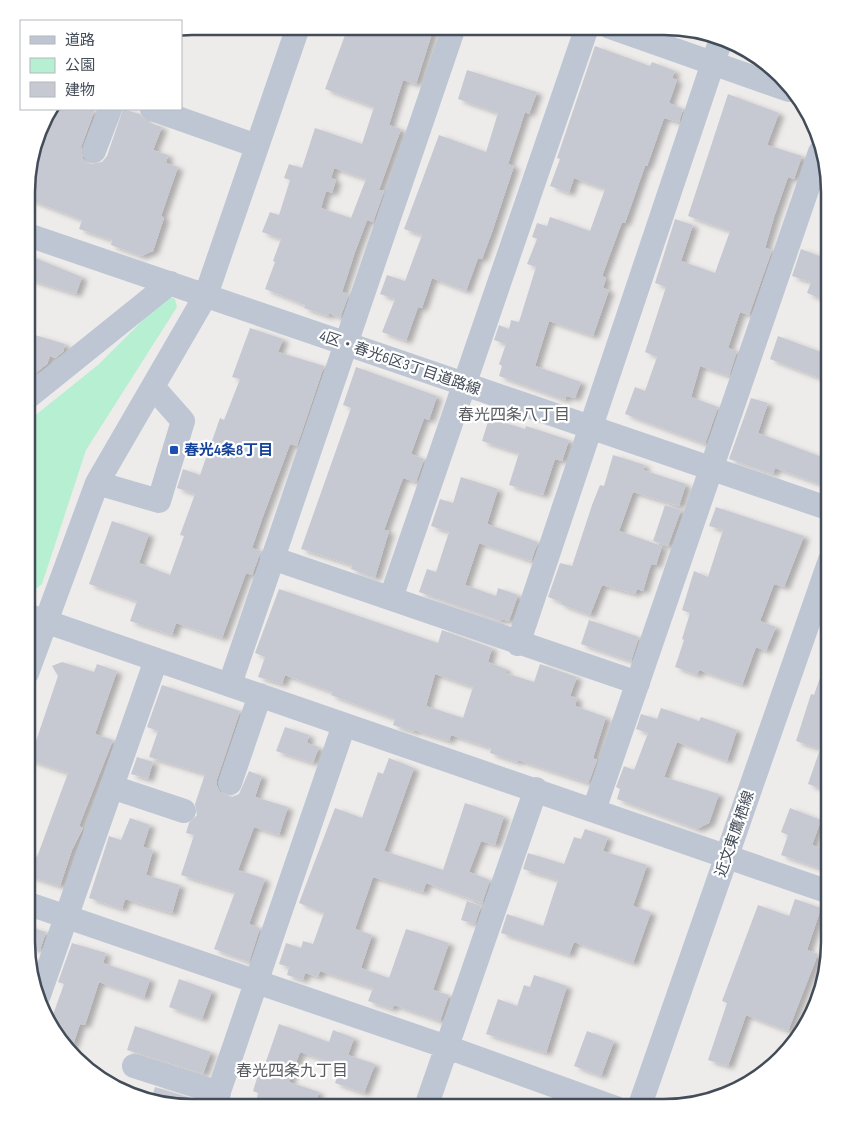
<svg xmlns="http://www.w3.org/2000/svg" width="856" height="1134" viewBox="0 0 856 1134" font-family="'Sofia Sans Condensed','Noto Sans JP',sans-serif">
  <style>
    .green { fill: #b6efd1 }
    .building { fill: #c7c9d2; fill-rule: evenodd; filter: url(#shadow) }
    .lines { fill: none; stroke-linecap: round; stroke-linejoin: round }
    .minor { stroke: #bdc6d2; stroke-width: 24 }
    .transit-dot { fill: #1a4fb4; stroke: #fff; stroke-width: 2 }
    .labels { text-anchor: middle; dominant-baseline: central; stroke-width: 4.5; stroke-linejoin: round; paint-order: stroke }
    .street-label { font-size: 15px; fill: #434c59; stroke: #fff }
    .transit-label { font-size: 15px; font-weight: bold; fill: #164399; stroke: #fff; text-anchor: start }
    .neighbourhood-label { font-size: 16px; fill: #585b60; stroke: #fff }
    .rim { fill: none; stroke: #434c59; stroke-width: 2.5 }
  </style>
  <defs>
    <filter id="shadow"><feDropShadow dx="5.5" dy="3" stdDeviation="2.5" flood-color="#0004"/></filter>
  </defs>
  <rect width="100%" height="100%" fill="#eeebeb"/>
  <!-- green -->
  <path class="green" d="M167,296l8,3 2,8 -91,143 -44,134 -15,12v-174l71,-57z"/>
  <!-- building -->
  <path class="building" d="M348,27h86l-18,57 -13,-4 -14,45 12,4 -22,61 5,1 -11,31 -6,-2 -12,32 -13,40 7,2 -9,24 -11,-5 -1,3 -24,-8 1,-3 -40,-16 10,-27 -2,-1 8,-22 -19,-7 8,-20 9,3 11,-35 -6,-2 5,-14 13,4 13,-40 47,16 12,-37 -49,-18zM334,168l32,11 -15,39 -30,-10 5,-17 6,2 4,-13 -5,-2z
    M595,46l55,20 2,-4 23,9 -3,7 5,2 -8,23 14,6 -4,13 -15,-4 -17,48h-2l-20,57 -3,-1 -20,54 4,2 -3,10 6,2 -16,46 -44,-15 -14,45 46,16 -6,16 -9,-2 -1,4 -66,-24 3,-10 -3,-2 7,-20 -12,-4 5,-15 10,4 2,-9 8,2 17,-55 -9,-3 10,-25 -5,-2 5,-14 10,3 3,-9 40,14 15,-42 -31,-11 -5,15 -19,-7 10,-27 -3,-1z
    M467,70l70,22 -8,22 -4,-2 -17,52 6,2 -22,66 -10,27 -4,-1 -12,33 -34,-13 -10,30 -4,-1 -12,34 -24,-9 13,-33 -15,-5 7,-19 18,6 17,-46 -18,-6 35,-94 47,17 12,-39 -40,-14z
    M728,94l51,19 -12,32 35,11 -8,23 -6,-2 -14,40 -9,31 7,2 -23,65 -9,-3 -12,36 9,3 -8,25 -29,-10 -9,31 27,10 -13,37 -80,-30 10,-27 10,4 12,-34 -12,-5 21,-65 -11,-4 20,-64 18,6 -12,36 34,12 15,-42 -42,-15z
    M49,109h46l-14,38 2,12 7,5 12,-2 5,-6 16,-47 17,5 7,8 15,5 -9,23 15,5 -2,8 12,4 -17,49 3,2 -11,33 -12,5 -30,-11 1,-5 -33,-11 3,-9 -54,-21v-29z
    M801,249l29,11v42l-23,-9 4,-11 -19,-6z
    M28,255l54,22 -6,17 -48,-15z
    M250,328l33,11 -5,13 46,14 -27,80 -7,-2 -28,75 -10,29 9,3 -9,24 -6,-2 -24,65 -46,-15 -4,12 -42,-14 7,-20 -48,-17 23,-63 37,13 -10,29 31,12 14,-39 -4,-1 15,-41 -18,-6 6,-19 17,6 20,-57 4,2 16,-41 -8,-2z
    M35,335l30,9 -2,8 -8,6 -5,-2 -3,8 -13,10 -7,-2v-15z
    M828,335h2v47l-60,-23 8,-23 43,16z
    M356,367l81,29 -8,24 -5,-2 -13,36 13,5 -8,23 -13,-4 -19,52 5,1 -14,47 -24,-9 1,-4 -51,-16 50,-141 -8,-3z
    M751,398l17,5 -10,30 72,27 -7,25 -48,-17 -2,6 -44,-15z
    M489,418l36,11 1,-3 43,14 -7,21 -7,-2 -12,36 -34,-10 10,-32 -37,-12z
    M613,455l32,10 -2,5 43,14 -7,22 -46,-14 -14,39 43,15 -6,19 -5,-1 -8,27 -6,-2 -2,5 -33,-9 -12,30 -30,-11 1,-2 -13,-5 12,-34 12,3 20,-61 8,-20 4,1z
    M461,477l37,12 -11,35 51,18 -7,19 -52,-18 -14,42 31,11 2,-8 20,7 -9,26 -8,-2 -1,2 -81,-29 8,-23 9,3 13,-40 -18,-6 9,-27 13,4z
    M665,505l16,5 -13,36 -15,-5z
    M716,507l88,29 -20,51 -10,-3 -14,37 16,6 -10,24 -10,-4 -14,38 -43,-15 -2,5 -22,-8 9,-27 -2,-1 8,-26 -8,-3 12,-39 14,6 15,-47 -14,-4z
    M279,589l159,54 4,-13 50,18 -4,14 18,7 -1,4 29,9 6,-18 37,13 -7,19 7,2 -2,8 31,11 -13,41 4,2 -7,19 -2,4 -70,-23 -1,2 -27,-9 1,-5 -40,-13 -2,6 -35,-11v2l-21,-7 2,-6 -64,-24 1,-3 -47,-17 -3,9 -24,-7 7,-20 -10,-4zM435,674l38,13 -10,31 -37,-12z
    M589,620l50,17 -8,24 -50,-17z
    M827,657h3l-1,61 -9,31 -24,-8 15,-47 3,1z
    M62,662l32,10 3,-8 20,7 -22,63 18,6 -34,86 4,2 -11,22 -12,36 -34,-11v-22l11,4 31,-84 -41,-14v-18l8,3 23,-68 -6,-10z
    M162,685l78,26 -23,68v7l3,6 12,5 7,-3 10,-23 13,5 -7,21 33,10 -9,28 -25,-8 -16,43 27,9 -16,45 11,4 -11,34 -35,-13 21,-57 -54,-17 13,-40 -8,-2 3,-10 8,-8 -2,-11 10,-30 -56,-17 9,-26 -11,-4z
    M661,708l38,13 2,-4 36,13 -10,31 -50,-19 -13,35 55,17 -10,29 -12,6 -80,-30 3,-10 -4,-2 8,-21 10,4 14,-37 -12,-4 5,-15 16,5z
    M285,727l24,8 -2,8 12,4 -6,16 -37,-12z
    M827,729h2v62l-21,-7z
    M137,757l16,5 -5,17 -17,-5z
    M389,758l25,10 -30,83 59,19 22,-67 39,13 -9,29 -14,-4 -12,31 21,8 -8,23 -56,-20 -3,9 -50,-15 -18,52 17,6 -11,33 28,10 17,-49 43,14 -16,47 16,5 -9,26 -46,-16 -2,4 -24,-8 5,-13 -53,-17 -2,6 -13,-4 -2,7 -16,-5 2,-8 -10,-3 7,-21 15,5 2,-7 10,3 11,-31 -25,-10 36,-95 27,10 16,-46 5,2z
    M790,808l31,12 -9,25 14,5 -7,18 -38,-13 7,-20 -7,-3z
    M130,818l20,7 -7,22 10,3 -7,25 34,10 -8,28 -47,-14 -3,10 -33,-11 20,-62 12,4z
    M585,829l23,8 -5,14 44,14 -14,41 18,6 -18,51 -59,-21 -5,13 -68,-22 6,-19 36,12 15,-46 -35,-11 5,-16 36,11 10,-27 7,2z
    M795,899l26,9 -14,42 11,4 -30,77 -42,-16 -18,51 -20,-6 19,-57 -5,-2 36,-96 31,11z
    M467,901l14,5 -6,18 -14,-4z
    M26,926l20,6 -6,18 -13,-4z
    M72,943l34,10 -3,10 47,16 -6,19 -45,-16 -14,43 -5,-1 -8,24 -22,-25 14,-39 -6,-2z
    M534,975l33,11 -21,67 -60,-19 12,-35 19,7 7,-21 6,2z
    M179,979l33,12 -10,28 -33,-12z
    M279,1024l50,18 4,-12 21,8 -6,17 27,9 -11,29 -29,-10 6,-17 -41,-14 -11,30 30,10 -5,15h-54l2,-7 -5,-1 1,-6 -5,-2 6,-19 3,1z
    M135,1026l76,26 -8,22 -76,-24z
    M587,1031l27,10 -13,35 -27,-10z
    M155,1087l39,12 -3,7h-20l-20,-7z"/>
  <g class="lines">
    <!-- minor -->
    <path class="minor" d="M610,27l179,63
      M152,109l105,37
      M94,151l16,-42
      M28,235l802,274
      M27,398l143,-115
      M97,483l62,18 24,-80 -30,-34
      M272,558l366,125
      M391,598l196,-571
      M27,615l802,277
      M518,644l202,-602
      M27,673l70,-190 109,-188 92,-268
      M230,684l224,-657
      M230,783l30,-88
      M112,787l72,24
      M594,810l226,-658
      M26,903l421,144 169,61
      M39,995l117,-335
      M134,1066l85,27
      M214,1106l130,-381
      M426,1107l110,-318
      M639,1108l191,-548"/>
  </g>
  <!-- markers -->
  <rect class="transit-dot" x="169" y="445" width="10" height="10" rx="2.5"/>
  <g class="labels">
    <!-- street labels -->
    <g class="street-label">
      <text transform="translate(400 363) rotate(19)">4区・春光6区3丁目道路線</text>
      <text transform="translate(735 834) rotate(-71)">近文東鷹栖線</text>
    </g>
    <!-- transit labels -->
    <g class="transit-label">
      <text x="184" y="450">春光4条8丁目</text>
    </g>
    <!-- neighbourhood labels -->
    <g class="neighbourhood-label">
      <text x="514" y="415">春光四条八丁目</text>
      <text x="292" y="1071">春光四条九丁目</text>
    </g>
  </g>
  <!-- crop -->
  <path d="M0 0H856V1134H0ZM192 35H664A157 157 0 0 1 821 192V942A157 157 0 0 1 664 1099H192A157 157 0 0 1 35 942V192A157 157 0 0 1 192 35Z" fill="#fff" fill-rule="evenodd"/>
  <path class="rim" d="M192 35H664A157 157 0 0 1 821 192V942A157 157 0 0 1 664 1099H192A157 157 0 0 1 35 942V192A157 157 0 0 1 192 35Z"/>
  <!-- legend -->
  <rect x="20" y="20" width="162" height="90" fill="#ffffff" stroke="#b4b7bd"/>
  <rect x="30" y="36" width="25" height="8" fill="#bdc6d2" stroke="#b4b7bd"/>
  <text x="65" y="45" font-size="15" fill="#434c59">道路</text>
  <rect x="30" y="58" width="25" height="15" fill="#b6efd1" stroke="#b4b7bd"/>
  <text x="65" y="70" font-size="15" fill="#434c59">公園</text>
  <rect x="30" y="82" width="25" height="15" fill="#c7c9d2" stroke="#b4b7bd"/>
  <text x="65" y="95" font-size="15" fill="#434c59">建物</text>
</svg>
